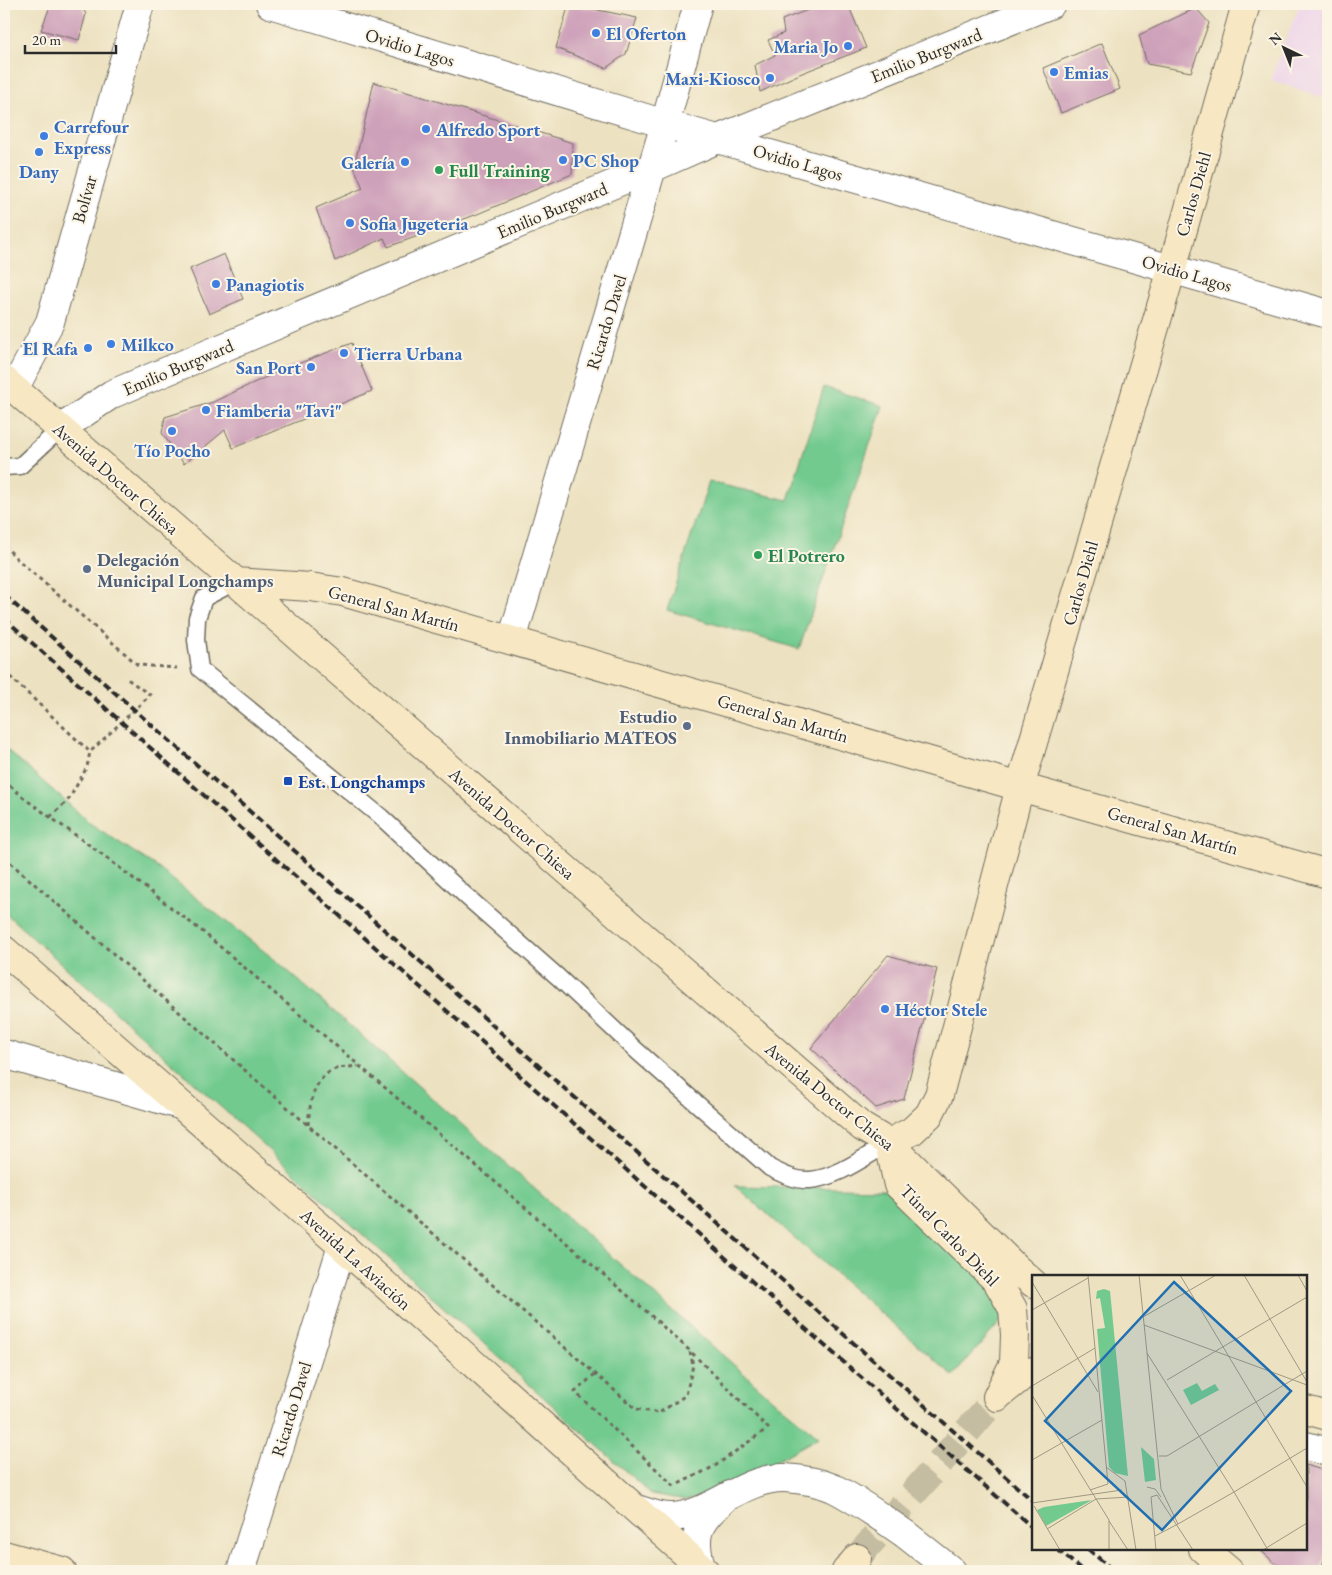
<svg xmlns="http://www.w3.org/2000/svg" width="1332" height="1575" viewBox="0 0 1332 1575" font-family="'EB Garamond',serif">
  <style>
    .built { fill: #ecd1ea }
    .green { fill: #72ca8f; stroke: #4e7a5d }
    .building { fill: #cea1ba }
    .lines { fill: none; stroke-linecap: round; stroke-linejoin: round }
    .secondary-tunnel { stroke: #c5bda2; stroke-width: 28; stroke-dasharray: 28 14; stroke-linecap: butt }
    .lane-casing { stroke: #6f6b5f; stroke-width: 19 }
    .street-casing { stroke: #6f6b5f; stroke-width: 30 }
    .secondary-casing { stroke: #6f6b5f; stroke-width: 30 }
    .path { stroke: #6f6b5f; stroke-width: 3; stroke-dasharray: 4 4; stroke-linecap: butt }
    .lane { stroke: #fff; stroke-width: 16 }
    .street { stroke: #fff; stroke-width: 28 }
    .secondary { stroke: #f7e8c3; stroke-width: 28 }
    .rail { stroke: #2b2b2b; stroke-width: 4; stroke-dasharray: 8 4; stroke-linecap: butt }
    .street-bridge-casing { stroke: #6f6b5f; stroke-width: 30; stroke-linecap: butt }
    .street-bridge { stroke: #fff; stroke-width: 28 }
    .shop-dot { fill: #3f7fe0; stroke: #fcf5e5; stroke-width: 2 }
    .leisure-dot { fill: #2e9e5b; stroke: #fcf5e5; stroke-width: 2 }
    .service-dot { fill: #5c6f8a; stroke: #fcf5e5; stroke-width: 2 }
    .transit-dot { fill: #1a4fb4; stroke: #fcf5e5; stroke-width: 2 }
    .labels { text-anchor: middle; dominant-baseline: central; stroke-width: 4; stroke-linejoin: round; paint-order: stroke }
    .shop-label { font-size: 18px; font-weight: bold; fill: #366cbe; stroke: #fcf5e5; text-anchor: start }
    .street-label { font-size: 18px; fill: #2b2b2b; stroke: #fcf5e5 }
    .leisure-label { font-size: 18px; font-weight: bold; fill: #27864d; stroke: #fcf5e5; text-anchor: start }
    .service-label { font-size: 18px; font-weight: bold; fill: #4e5e75; stroke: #fcf5e5; text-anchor: start }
    .transit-label { font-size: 18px; font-weight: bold; fill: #164399; stroke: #fcf5e5; text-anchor: start }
    .inset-road { fill: none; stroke: #9f9884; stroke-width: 1 }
    .view { fill: #1f6fb2; fill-opacity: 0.15; stroke: #1f6fb2; stroke-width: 2.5 }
    .inset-edge { fill: none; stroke: #2b2b2b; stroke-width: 2.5 }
  </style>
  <rect width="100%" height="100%" fill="#fcf5e5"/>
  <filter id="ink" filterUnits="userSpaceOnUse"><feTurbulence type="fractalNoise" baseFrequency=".02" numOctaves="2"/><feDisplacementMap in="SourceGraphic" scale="10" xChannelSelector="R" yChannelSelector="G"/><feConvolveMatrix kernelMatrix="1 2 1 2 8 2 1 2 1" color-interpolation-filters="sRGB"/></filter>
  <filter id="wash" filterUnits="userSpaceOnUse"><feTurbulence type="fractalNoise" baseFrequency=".0096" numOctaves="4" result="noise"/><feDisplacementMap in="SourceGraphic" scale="20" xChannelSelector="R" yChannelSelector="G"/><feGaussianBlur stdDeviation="1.12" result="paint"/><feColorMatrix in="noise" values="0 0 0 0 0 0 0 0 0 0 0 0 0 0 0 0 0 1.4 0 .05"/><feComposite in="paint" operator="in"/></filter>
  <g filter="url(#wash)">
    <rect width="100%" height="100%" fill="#ece1c0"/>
    <!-- built -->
    <path class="built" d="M1300,4h28v95l-58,-19z"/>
    <!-- green -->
    <path class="green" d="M824,387l59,19 -84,243 -132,-39 42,-128 79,18z
      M4,747l87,77 63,41 125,98 498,440 42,34 -100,56 -33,7 -35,-6 -647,-582z
      M735,1186l150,3 131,115 -63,72z"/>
    <g id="blocks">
      <!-- building -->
      <path class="building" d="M51,4h29l6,10 -7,26 -38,-10z
        M569,4l68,14 -11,36 -20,14 -50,-20z
        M823,4h25l18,44 -64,25 -42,19 -5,-27 20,-10 -7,-15 16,-7 -2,-13z
        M1196,8l13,15 -18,49 -44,-8 -8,-29z
        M1102,43l18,46 -59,24 -18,-45z
        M374,82l199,61 -1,31 -97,41 -87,32 -4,-9 -49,23 -19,-53 47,-20 -9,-21z
        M224,254l19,45 -34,15 -19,-45z
        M352,343l20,48 -139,57 -8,-18 -41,34 -22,-31 3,-16 48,-15 66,-31z
        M888,955l49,14 -33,130 -28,9 -65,-60z
        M1306,1465l22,7v72l-7,27h-37l-25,-22h47z"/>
    </g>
  </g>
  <g filter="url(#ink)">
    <use href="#blocks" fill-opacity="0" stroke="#6f6b5f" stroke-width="1"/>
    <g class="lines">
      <!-- secondary-tunnel -->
      <path class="secondary-tunnel" d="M857,1558l140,-161"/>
      <!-- lane casing -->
      <g class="lane-casing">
        <path id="lane" d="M4,467l16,-1 40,-37
          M235,582l-31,16 -7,20 -1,22 4,29 181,148 85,79 92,81 79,74 133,117c12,6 26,13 40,12 27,-2 56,-24 79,-37"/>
      </g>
      <!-- street casing -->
      <g class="street-casing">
        <path id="street" d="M270,4l395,120 663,190
          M14,389l36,-67 90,-318
          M60,429l52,-35 540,-226 66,-29 333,-135
          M512,640l153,-516 33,-120
          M4,1054l176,51
          M1306,1446l22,6
          M637,1509c12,4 24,9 37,8 40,-4 70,-40 111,-39 15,1 34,4 48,10 17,8 34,20 49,30
          M905,1534l47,37
          M701,1567c-9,-32 -4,-44 21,-66
          M241,1571l101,-325"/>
      </g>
      <!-- secondary casing -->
      <g class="secondary-casing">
        <path id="secondary" d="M4,380l858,747 27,16 127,125 17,15
          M235,582l75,5 33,5 677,195 308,87
          M4,950l338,296 363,325
          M889,1143l23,-12 17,-16 10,-20 81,-308 152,-518 74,-265
          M889,1143l9,42 99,96 16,28 2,26 -1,28 -17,34
          M1000,1394l25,-20 8,-3
          M1306,1410l22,6
          M1203,1549l26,22
          M4,1555l58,16
          M846,1571l11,-13"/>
      </g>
      <!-- path -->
      <path class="path" d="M4,545l13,14 121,106 39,3
        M4,671l86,81
        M4,780l21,19 74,53 104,80 443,379 43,39 79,78 -53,38 -39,19
        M50,817l19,-18 18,-32 3,-15 60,-57 -24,-17
        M4,857l261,231 371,321 23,4 27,-18 7,-30 -3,-13
        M308,1125c2,-22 5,-49 30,-57 6,-1 13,-1 20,-2
        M595,1374l-20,18 100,95"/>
      <!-- lane -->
      <use href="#lane" class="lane"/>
      <!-- street -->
      <use href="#street" class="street"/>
      <!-- secondary -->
      <use href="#secondary" class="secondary"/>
      <!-- rail -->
      <path class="rail" d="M4,595l1029,906
        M4,618l795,705 234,205
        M1057,1549l26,22
        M1088,1549l26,22"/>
      <!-- street-bridge casing -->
      <g class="street-bridge-casing">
        <path id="street-bridge" d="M882,1518l23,16"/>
      </g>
      <!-- street-bridge -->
      <use href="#street-bridge" class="street-bridge"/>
    </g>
  </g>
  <!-- markers -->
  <g class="shop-dot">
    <circle cx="596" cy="33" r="5"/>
    <circle cx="848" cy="46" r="5"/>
    <circle cx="1054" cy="72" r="5"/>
    <circle cx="770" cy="78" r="5"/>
    <circle cx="426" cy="129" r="5"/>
    <circle cx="44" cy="136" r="5"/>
    <circle cx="39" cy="152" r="5"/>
    <circle cx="563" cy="160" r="5"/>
    <circle cx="405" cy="162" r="5"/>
    <circle cx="350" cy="223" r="5"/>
    <circle cx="216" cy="284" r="5"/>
    <circle cx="111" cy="344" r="5"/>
    <circle cx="88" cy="348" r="5"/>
    <circle cx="344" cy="353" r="5"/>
    <circle cx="311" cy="367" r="5"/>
    <circle cx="206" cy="410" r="5"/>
    <circle cx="172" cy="431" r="5"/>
    <circle cx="885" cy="1009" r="5"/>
  </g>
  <g class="leisure-dot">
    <circle cx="439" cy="170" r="5"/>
    <circle cx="758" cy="555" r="5"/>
  </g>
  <g class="service-dot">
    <circle cx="87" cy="569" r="5"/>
    <circle cx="687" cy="726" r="5"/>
  </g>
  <rect class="transit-dot" x="283" y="776" width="10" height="10" rx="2.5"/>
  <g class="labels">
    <!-- shop labels -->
    <g class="shop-label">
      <text x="606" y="33">El Oferton</text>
      <text x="838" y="46" text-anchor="end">Maria Jo</text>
      <text x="1064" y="72">Emias</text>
      <text x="760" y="78" text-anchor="end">Maxi-Kiosco</text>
      <text x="54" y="126">Carrefour<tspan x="54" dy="21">Express</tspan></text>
      <text x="436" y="129">Alfredo Sport</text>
      <text x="573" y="160">PC Shop</text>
      <text x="395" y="162" text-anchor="end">Galería</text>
      <text x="39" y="171" text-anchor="middle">Dany</text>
      <text x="360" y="223">Sofia Jugeteria</text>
      <text x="226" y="284">Panagiotis</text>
      <text x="121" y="344">Milkco</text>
      <text x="78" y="348" text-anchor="end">El Rafa</text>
      <text x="354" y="353">Tierra Urbana</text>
      <text x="301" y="367" text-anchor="end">San Port</text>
      <text x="216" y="410">Fiamberia "Tavi"</text>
      <text x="172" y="450" text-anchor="middle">Tío Pocho</text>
      <text x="895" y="1009">Héctor Stele</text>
    </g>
    <!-- street labels -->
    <g class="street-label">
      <text transform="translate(410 47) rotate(17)">Ovidio Lagos</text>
      <text transform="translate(926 55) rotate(-22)">Emilio Burgward</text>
      <text transform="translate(798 162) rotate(16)">Ovidio Lagos</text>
      <text transform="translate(1193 194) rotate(-74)">Carlos Diehl</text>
      <text transform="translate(84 199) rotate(-74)">Bolívar</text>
      <text transform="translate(552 210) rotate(-23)">Emilio Burgward</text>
      <text transform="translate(1187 273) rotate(16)">Ovidio Lagos</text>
      <text transform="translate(606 322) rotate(-73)">Ricardo Davel</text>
      <text transform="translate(178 367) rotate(-23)">Emilio Burgward</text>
      <text transform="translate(116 478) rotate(41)">Avenida Doctor Chiesa</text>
      <text transform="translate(1080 583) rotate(-74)">Carlos Diehl</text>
      <text transform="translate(394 608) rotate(15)">General San Martín</text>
      <text transform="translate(783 718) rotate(16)">General San Martín</text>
      <text transform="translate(512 823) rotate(41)">Avenida Doctor Chiesa</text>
      <text transform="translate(1173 830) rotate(16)">General San Martín</text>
      <text transform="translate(830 1096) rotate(39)">Avenida Doctor Chiesa</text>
      <text transform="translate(950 1235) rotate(46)">Túnel Carlos Diehl</text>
      <text transform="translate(356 1259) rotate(42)">Avenida La Aviación</text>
      <text transform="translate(291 1409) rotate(-73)">Ricardo Davel</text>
    </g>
    <!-- leisure labels -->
    <g class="leisure-label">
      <text x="449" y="170">Full Training</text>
      <text x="768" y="555">El Potrero</text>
    </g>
    <!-- service labels -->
    <g class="service-label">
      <text x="97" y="559">Delegación<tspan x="97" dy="21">Municipal Longchamps</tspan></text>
      <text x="677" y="716" text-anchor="end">Estudio<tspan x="677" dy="21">Inmobiliario MATEOS</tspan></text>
    </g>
    <!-- transit labels -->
    <g class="transit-label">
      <text x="298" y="781">Est. Longchamps</text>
    </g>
  </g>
  <!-- overview -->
  <g transform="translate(1032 1275)">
    <rect width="275" height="275" fill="#ece1c0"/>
    <path d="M72,14l6,2 18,185 -13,-3 -6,-6 -12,-138 8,-1 -5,-30 -4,1 1,-8zM165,108l5,8 13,-7 4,6 -28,15 -8,-15zM109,172l13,12 2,21 -11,2zM60,225l-46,26 -9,-16 7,-3z" fill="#72ca8f"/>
    <path class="inset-road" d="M56,0l20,209 -18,6M107,0l22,214 17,35M148,0l127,212M212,0l63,107M266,0l9,16M0,7l66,110M0,35l56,-32M111,42l73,-42M112,50l163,60M115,78l87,139 -56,32M135,105l140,-83M0,111l63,-38M0,120l77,125v30M127,181h8l140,-85M0,185l70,-40M74,192l19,14 11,69M115,212l8,2 6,8M0,228l90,-13M2,231l26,44M77,246l19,29M15,254l49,-30 33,-2M123,261l23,-12M124,275l-5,-53 6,-2 36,55M231,275l44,-27M236,275l-34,-58 73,-44"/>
    <path class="view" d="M142,7l117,109 -129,139 -117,-109z"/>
    <rect width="275" height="275" class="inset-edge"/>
  </g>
  <!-- margin -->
  <rect width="1332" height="1575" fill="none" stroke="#fcf5e5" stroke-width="20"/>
  <!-- north arrow -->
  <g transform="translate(1284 48) rotate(317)" stroke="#fcf5e5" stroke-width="4" paint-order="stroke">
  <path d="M0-4L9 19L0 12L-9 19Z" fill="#2b2b2b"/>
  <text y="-8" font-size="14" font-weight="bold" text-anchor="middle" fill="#2b2b2b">N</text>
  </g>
  <!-- scale -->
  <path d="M25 45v8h91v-8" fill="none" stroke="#2b2b2b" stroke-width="2.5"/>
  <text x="32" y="45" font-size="15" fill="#2b2b2b" stroke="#fcf5e5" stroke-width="4" paint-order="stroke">20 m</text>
</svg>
